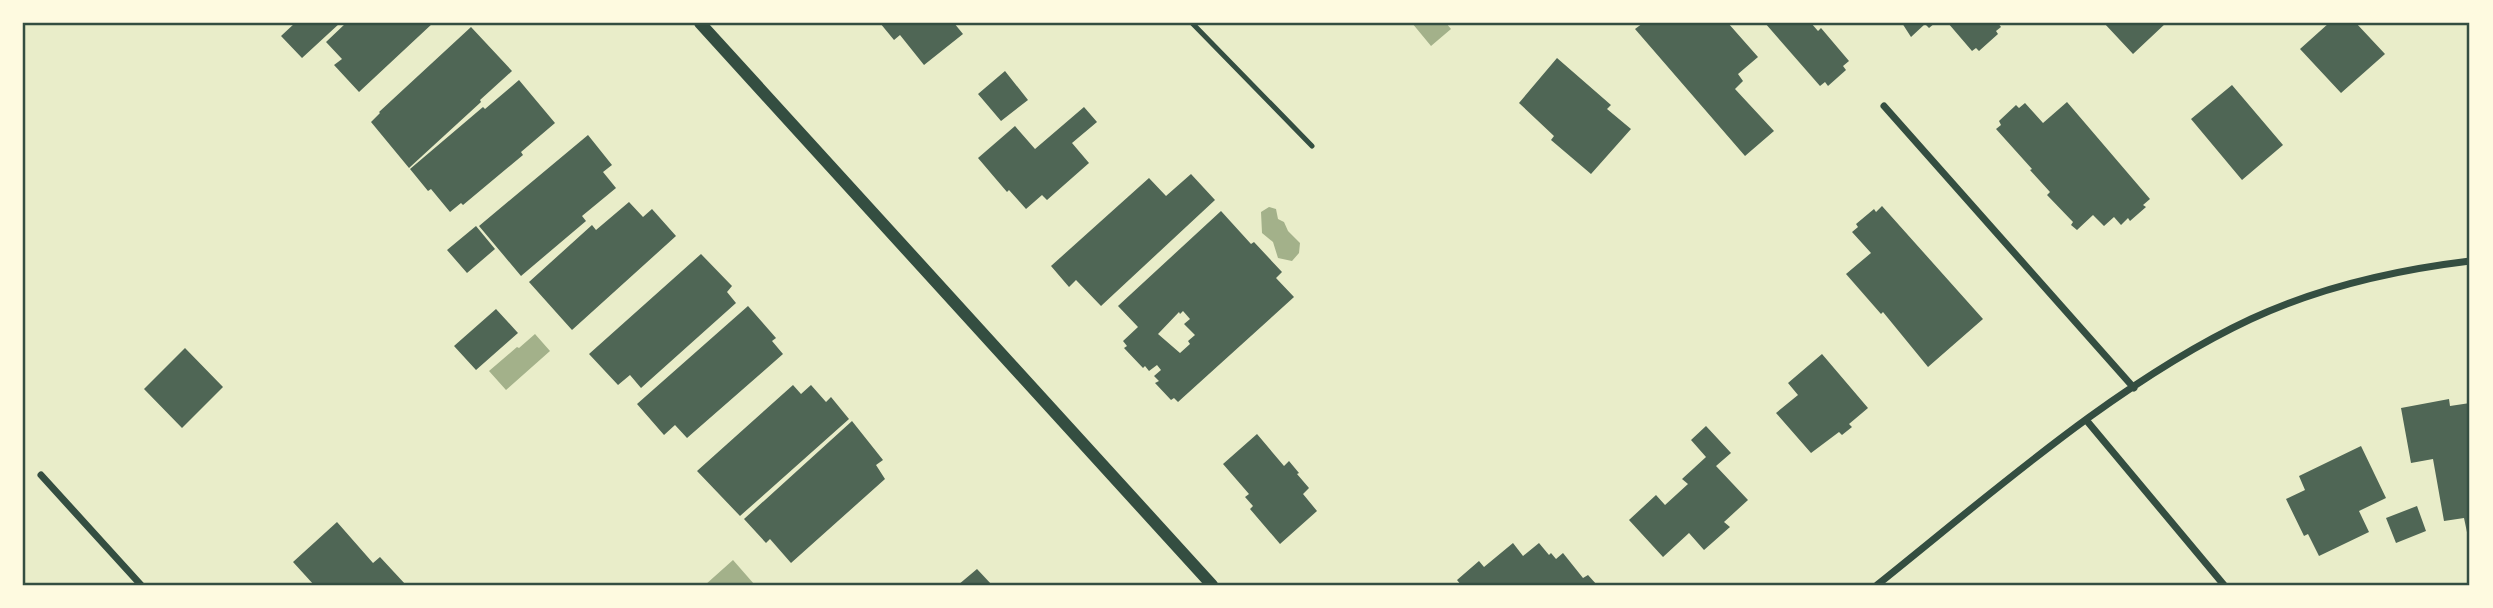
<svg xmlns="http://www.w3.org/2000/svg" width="2493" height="608" viewBox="0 0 2493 608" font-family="'Fira Sans Condensed',sans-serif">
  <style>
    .water { fill: #a3b18a }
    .building { fill: #4f6655; fill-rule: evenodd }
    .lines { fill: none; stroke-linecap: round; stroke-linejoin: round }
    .service { stroke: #344e41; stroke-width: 5 }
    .minor { stroke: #344e41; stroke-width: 7 }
    .tertiary { stroke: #344e41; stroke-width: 12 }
    .neatline { fill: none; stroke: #344e41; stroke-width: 2.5 }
  </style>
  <rect width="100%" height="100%" fill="#e9edc9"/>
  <!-- water -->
  <path class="water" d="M1412,23h34l5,6 -20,17z
    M1269,207l7,2 2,10 6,3 4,9 12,12 -1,10 -7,8 -14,-3 -5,-16 -11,-9 -1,-21z
    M535,334l15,17 -44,39 -17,-19 28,-24 2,1z
    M733,560l21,24 -49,1z"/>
  <!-- building -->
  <path class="building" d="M295,23h45l-38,35 -21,-22z
    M346,23h87l-74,69 -25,-27 8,-6 -16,-17z
    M880,23h74l9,11 -39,31 -24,-30 -6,5z
    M1643,23h85l30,34 -20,17 5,7 -8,8 39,42 -29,25 -110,-127z
    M1765,23h46l7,8 3,-3 28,33 -6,5 3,4 -18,16 -3,-4 -5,4z
    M1902,23h33l-6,5 -4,-4 -14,13z
    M1948,23h50l3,4 -5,4 2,3 -19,17 -3,-3 -4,3z
    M2104,23h62l-33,31z
    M2329,23h27l29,31 -44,39 -41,-44z
    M471,27l41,44 -32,29 1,2 -72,66 -38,-46 9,-9 -1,-1z
    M1557,58l54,47 -4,4 24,20 -40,45 -40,-34 3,-4 -35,-33z
    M1005,71l23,29 -27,21 -23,-27z
    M519,80l36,43 -34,29 2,3 -60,50 -2,-2 -11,9 -19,-23 -3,2 -18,-22 73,-62 2,2z
    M2232,85l51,60 -41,35 -51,-61z
    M2067,102l83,97 -7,6 3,2 -16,14 -2,-3 -7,7 -7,-8 -10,9 -11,-11 -16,15 -6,-5 2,-3 -26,-27 3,-3 -20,-22 2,-1 -36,-40 5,-4 -2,-4 17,-16 3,3 6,-5 18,20z
    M1084,107l13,15 -25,21 17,20 -42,37 -5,-5 -16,14 -17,-19 -2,2 -29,-34 37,-32 20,23z
    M588,135l24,30 -9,7 13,16 -34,28 4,5 -65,55 -42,-50z
    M1191,174l24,26 -114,106 -25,-26 -7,7 -18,-21 98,-88 17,18z
    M629,202l14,15 9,-8 24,27 -104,94 -43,-48 63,-57 4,5z
    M1882,206l101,113 -55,48 -45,-55 -2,2 -35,-40 25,-21 -19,-21 6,-5 -2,-3 18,-15 2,3z
    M1221,211l30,33 3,-2 28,30 -6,6 18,19 -116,105 -4,-4 -3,2 -16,-17 4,-2 -5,-5 7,-6 -4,-5 -8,6 -4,-5 -2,2 -19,-20 3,-2 -4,-5 15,-14 -20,-21zM1183,311l7,8 -6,5 11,11 -7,6 2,3 -10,9 -22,-19 21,-22 1,2z
    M476,226l19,23 -28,24 -20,-23z
    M701,254l31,32 -5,6 9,11 -95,85 -11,-13 -12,10 -29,-31z
    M748,306l28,32 -4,3 11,13 -96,84 -12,-13 -11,10 -27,-31z
    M496,309l22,24 -42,37 -22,-24z
    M185,348l38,39 -41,41 -38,-39z
    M1822,354l46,54 -19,16 3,3 -10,8 -3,-3 -28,21 -35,-40 22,-18 -10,-12z
    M793,385l8,9 10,-9 15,17 5,-5 18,22 -109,97 -43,-45z
    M2449,399l1,7 20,-3v133l-2,1 -4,-19 -20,3 -11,-62 -22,4 -10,-55z
    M852,421l31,39 -7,5 9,14 -94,84 -21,-24 -4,4 -22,-24z
    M1706,426l25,27 -15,13 32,34 -24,22 6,5 -26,23 -15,-17 -26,24 -34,-37 27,-25 9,10 23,-21 -6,-5 24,-22 -15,-17z
    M1257,434l27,32 5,-5 10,12 -2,1 12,14 -6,6 14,17 -37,33 -30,-35 3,-3 -8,-9 4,-3 -26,-30z
    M2361,446l25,52 -27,13 10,21 -50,24 -11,-22 -4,2 -18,-37 19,-9 -6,-14z
    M2417,506l9,25 -30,12 -10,-25z
    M337,522l36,41 7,-6 26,28h-92l-21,-23z
    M1513,543l10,13 16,-13 10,12 2,-2 5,6 7,-6 20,25 5,-3 9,10h-136l-4,-5 22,-19 5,6z
    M977,569l15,16h-34z"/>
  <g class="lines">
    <!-- service -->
    <path class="service" d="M1192,23l120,123"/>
    <!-- minor -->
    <path class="minor" d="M1884,106l250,282
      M2087,421l137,164
      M41,475l100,110
      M1877,585c114,-91 241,-204 374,-266 69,-32 144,-49 219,-58"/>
    <!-- tertiary -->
    <path class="tertiary" d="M700,23l512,562"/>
  </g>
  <!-- border -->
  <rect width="2493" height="608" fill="none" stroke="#fefae0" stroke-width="49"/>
  <rect x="24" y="24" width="2444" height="560" class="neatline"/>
</svg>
